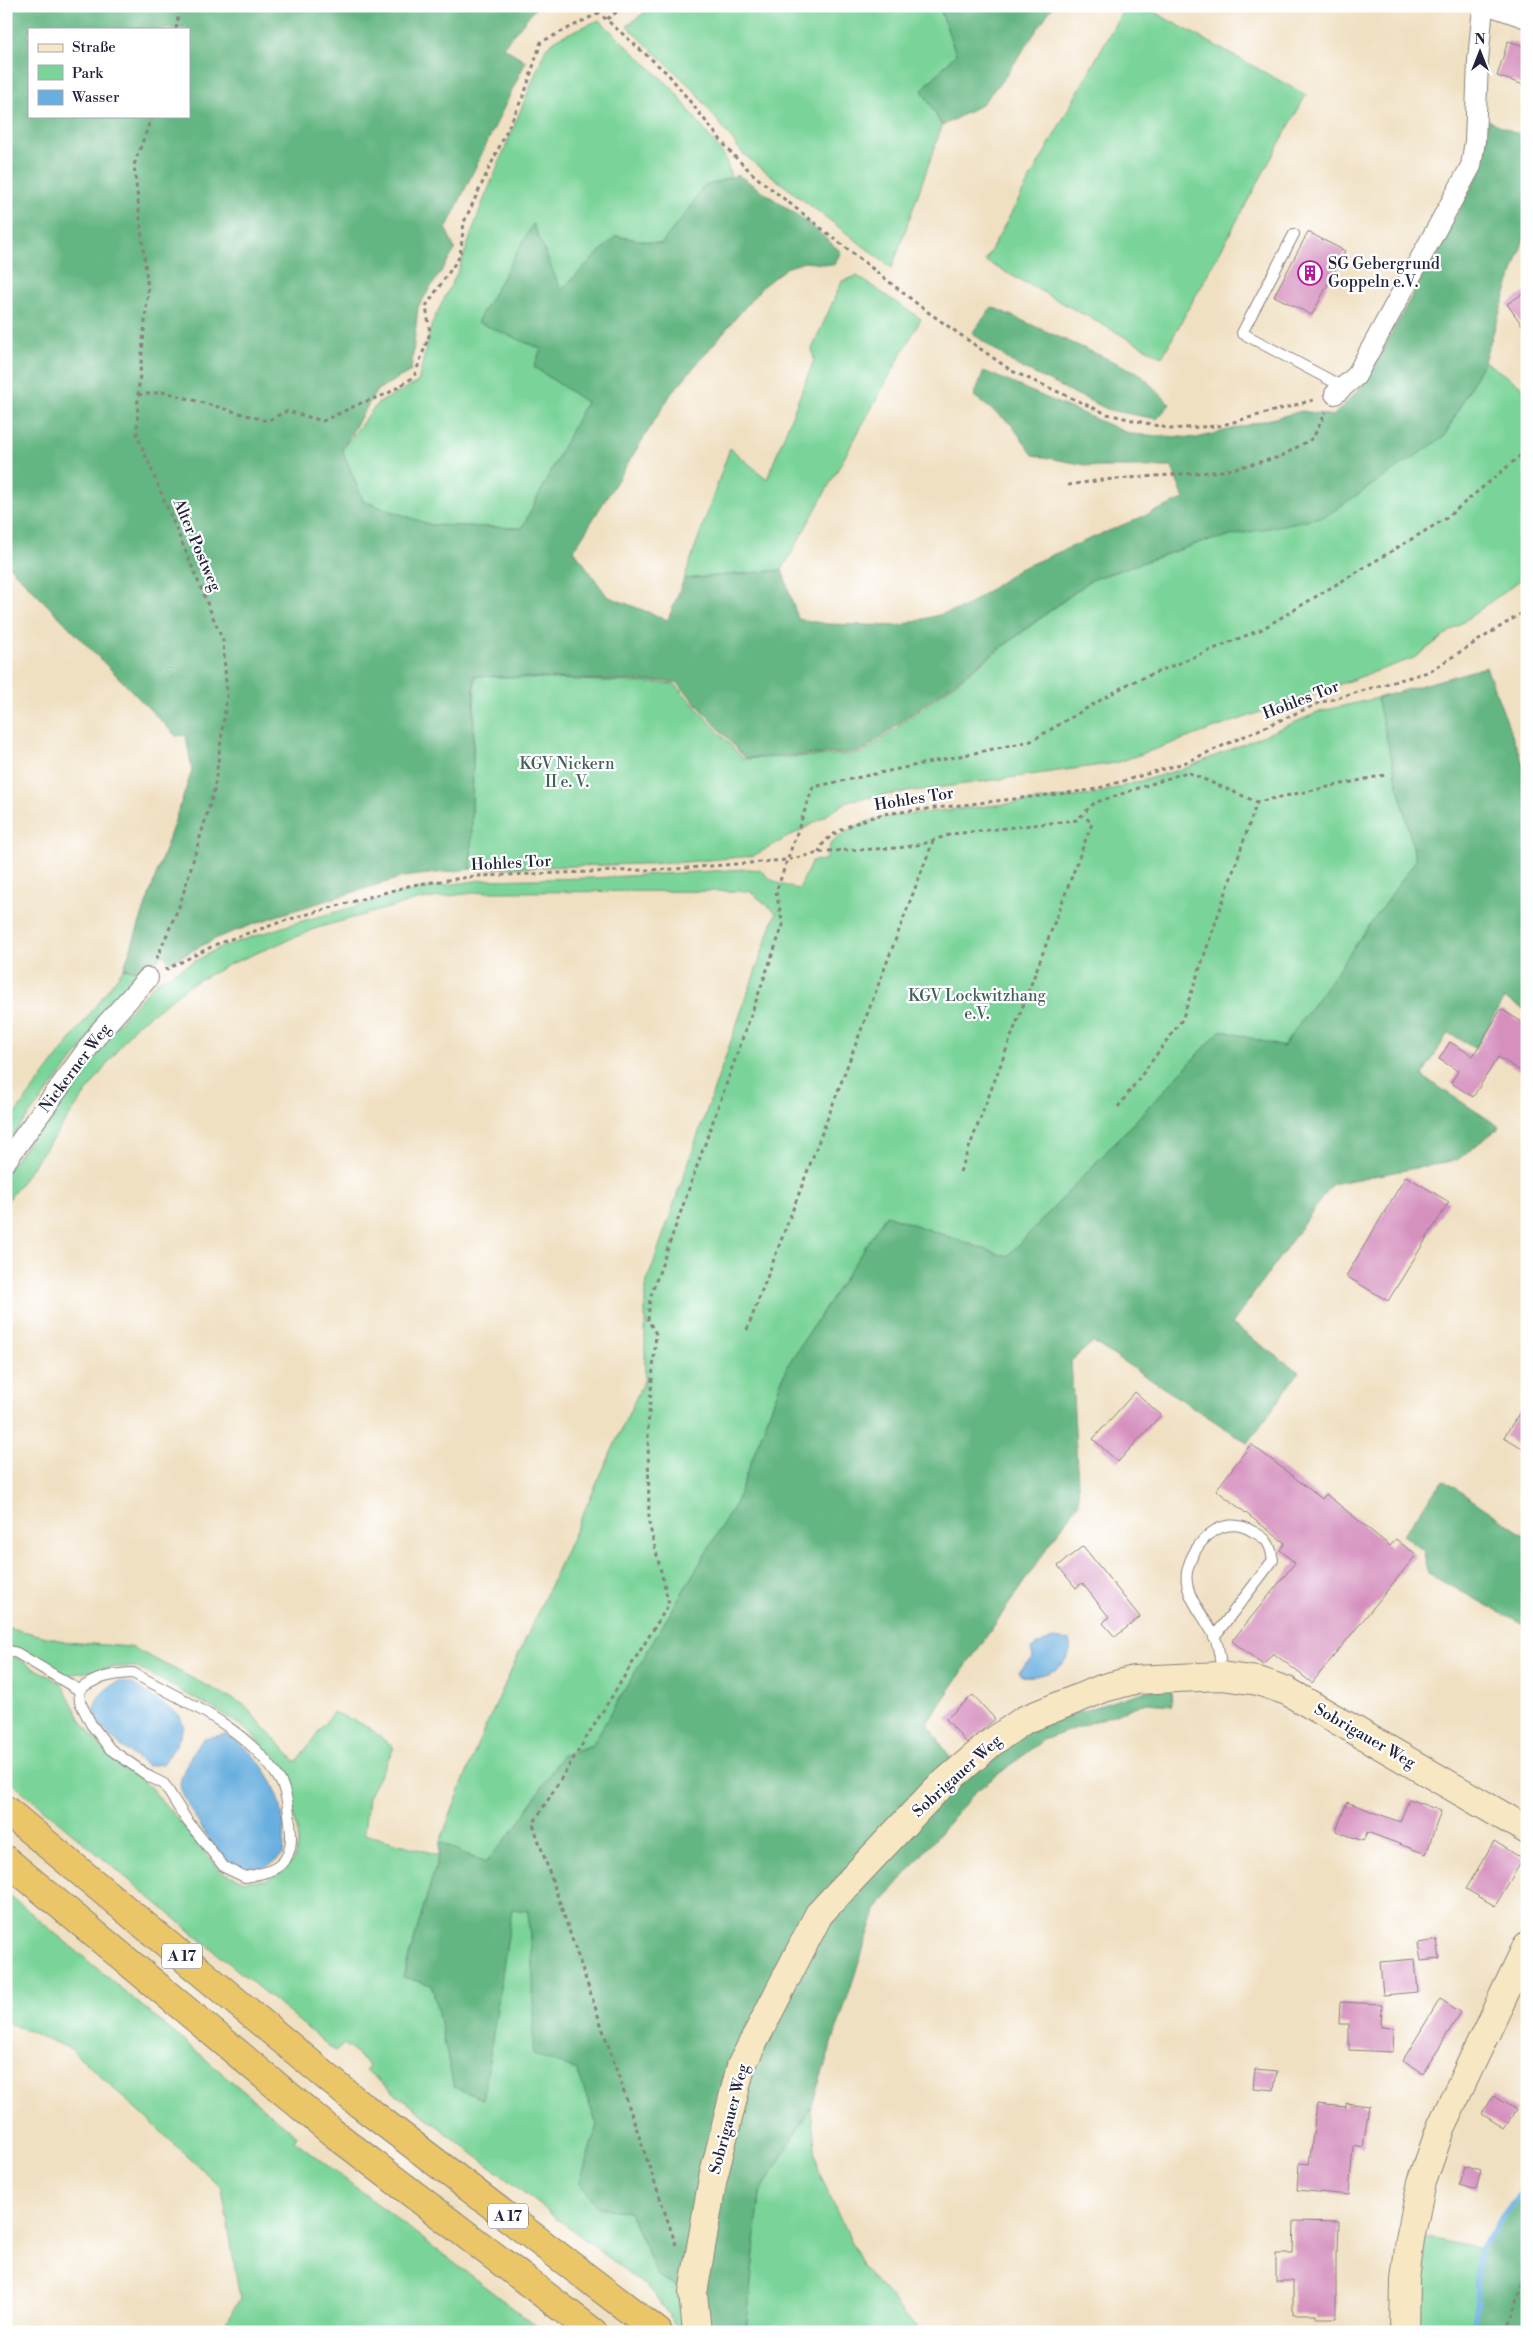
<svg xmlns="http://www.w3.org/2000/svg" width="1533" height="2338" viewBox="0 0 1533 2338" font-family="'Libre Bodoni',serif">
  <style>
    .green { fill: #7ad49a; stroke: #4e7b6a }
    .forest { fill: #63b682; stroke: #426c5e; fill-rule: evenodd }
    .water { fill: #68afdf; stroke: #45688d }
    .lines { fill: none; stroke-linecap: round; stroke-linejoin: round }
    .stream { stroke: #68afdf; stroke-width: 6 }
    .building { fill: #d590be }
    .lane-casing { stroke: #89817e; stroke-width: 12 }
    .street-casing { stroke: #89817e; stroke-width: 22 }
    .secondary-casing { stroke: #89817e; stroke-width: 30 }
    .highway-casing { stroke: #89817e; stroke-width: 30 }
    .path { stroke: #89817e; stroke-width: 3; stroke-dasharray: 4 4; stroke-linecap: butt }
    .lane { stroke: #fff; stroke-width: 10 }
    .street { stroke: #fff; stroke-width: 20 }
    .secondary { stroke: #f7e8c3; stroke-width: 28 }
    .highway { stroke: #eac669; stroke-width: 28 }
    .labels { text-anchor: middle; dominant-baseline: central; stroke-width: 4.5; stroke-linejoin: round; paint-order: stroke }
    .shield { fill: #fff; stroke: #646476; stroke-width: 1 }
    .shield-label { font-size: 15px; font-weight: bold; fill: #22223b }
    .poi-label { font-size: 16px; fill: #22223b; stroke: #fff; text-anchor: start }
    .street-label { font-size: 16px; fill: #22223b; stroke: #fff }
    .park-label { font-size: 16px; fill: #41605c; stroke: #fff }
  </style>
  <rect width="100%" height="100%" fill="#fff"/>
  <filter id="ink" filterUnits="userSpaceOnUse"><feTurbulence type="fractalNoise" baseFrequency=".02" numOctaves="2"/><feDisplacementMap in="SourceGraphic" scale="10" xChannelSelector="R" yChannelSelector="G"/><feConvolveMatrix kernelMatrix="1 2 1 2 8 2 1 2 1" color-interpolation-filters="sRGB"/></filter>
  <filter id="wash" filterUnits="userSpaceOnUse"><feTurbulence type="fractalNoise" baseFrequency=".0096" numOctaves="4" result="noise"/><feDisplacementMap in="SourceGraphic" scale="20" xChannelSelector="R" yChannelSelector="G"/><feGaussianBlur stdDeviation="1.12" result="paint"/><feColorMatrix in="noise" values="0 0 0 0 0 0 0 0 0 0 0 0 0 0 0 0 0 1.4 0 .05"/><feComposite in="paint" operator="in"/></filter>
  <g filter="url(#wash)">
    <rect width="100%" height="100%" fill="#f0e0c2"/>
    <!-- green -->
    <path class="green" d="M653,6h286l17,48 -34,36 20,36 -50,142 -149,-114 -49,-64 -67,-64z
      M1125,6h18l163,89 -144,262 -177,-96z
      M599,20l73,68 53,69 6,20 -29,10 -10,18 -31,39 -45,-8 -56,55 -27,-67 8,125 -7,18 52,35 -64,126 -91,-3 -68,-24 -21,-52 35,-45 41,-22 14,-59 27,-54 22,-62 65,-159 12,-10z
      M857,276l64,43 -139,251 -98,9 46,-131 37,31 47,-119 -2,-11 30,-68z
      M1484,361l43,29v185l-113,83 -298,105 -266,37 -36,23 -61,33 -79,7 -203,6 4,-193 200,8 68,75 119,-5 229,-174 111,-38 242,-105z
      M1377,698l39,162 -133,187 -62,-17 -214,227 -121,-42 -99,151 -51,136 -144,243 -30,11 -45,70 -32,37 -45,-21 39,-101 166,-363v-91l131,-375 -27,-21 -268,1 -64,8 -100,28 -87,36 -42,22 -54,41 -128,176v-31l107,-143 43,-47 63,-34 73,-24 126,-35 64,-9 111,-2 155,-9 13,1c10,12 22,16 38,19l13,-28 13,-1 6,-18 27,-17 25,-8 209,-22 94,-27 136,-57z
      M124,968l19,4 -137,172v-18z
      M6,1627l61,15 64,5 112,57 53,58 37,-50 34,14 27,22 -26,49 -4,37 75,21 -36,122 29,8 22,102 29,12 29,-191 16,3 5,67 44,92 20,55 -17,58 18,24 31,5 29,64 25,13 5,43h-8l-27,-40 -287,-221 3,-6 -25,-21 -8,8 -330,-274v-123l10,3 45,25 21,39 23,30 46,36 71,84 23,9 21,-1 21,-13 7,-7 4,-15 -1,-16 -11,-47 -10,-19 -25,-30 -28,-19 -86,-47h-20l-50,8 -45,-24 -16,-5z
      M6,1892l291,244 -3,4 250,192h-325l21,-33 -18,-111 -151,-139 -65,-27z
      M811,2107l6,61 46,99 57,65h-174l14,-139z
      M1424,2237l56,12 -6,83h-58z"/>
    <!-- forest -->
    <path class="forest" d="M6,6h531l-34,41 23,14 -80,168 9,21 -37,57 -7,64 -34,19 -35,59 21,52 68,24 91,3 64,-126 -52,-35 7,-18 -64,-27 56,-98 28,66 55,-54 45,8 31,-39 10,-18 36,-12 68,46 35,31 -7,13 -30,-3 -18,6 -23,18 -92,108 -97,156 33,46 61,24 16,-41 98,-9 16,49 29,5 71,2 66,-18 55,-39 165,-70 -12,-32h-76l-63,-12 -22,-31 -37,-28 10,-25 146,63 67,4 105,-27 31,5 30,-31 117,-213 8,-52 39,18v91l-43,132 -40,76 -118,79 -124,26 -111,38 -230,172 -116,6 -68,-76 -203,-6 -3,193 -68,8 -124,38 -60,22 -49,25 -7,-7 -20,17 -19,-4 68,-197 -6,-36 -10,1 -170,-173zM29,29h160v87h-160z
      M939,6h114l-48,71 -24,28 -39,21 -20,-36 34,-36z
      M992,307l147,66 31,31 -13,15 -48,-9 -93,-45 -44,-32z
      M1486,667l41,107v237l-23,-13 -28,50 -28,-15 -26,43 78,51 -43,33 -125,24 -100,140 67,48 -51,71 -155,-101 -22,19 8,141 -152,221 35,52 61,-46 134,-41 14,-1 1,18 -26,-2 -103,37 -68,52 -98,116 -66,199 -51,86 -14,139h-41l-6,-34 -41,-22 -29,-64 -31,-5 -18,-24 17,-58 -20,-55 -44,-16v-76l-5,-67 -16,-2 -29,190 -29,-12 -22,-102 -29,-8 36,-122 1,-13 45,21 32,-37 45,-71 30,-10 144,-243 51,-136 99,-151 121,42 214,-227 62,17 133,-187 -39,-162z
      M1443,1480l84,57v90l-100,-54 -3,-22 -21,-16z
      M1527,2186v146h-53l6,-83z"/>
    <!-- water -->
    <path class="water" d="M1054,1639l16,2c4,26 -27,38 -48,35l-3,-5 14,-13 -2,-9 14,-8z
      M119,1681l16,4 44,30 5,11 -9,21 -12,17 -16,2c-29,-23 -84,-55 -28,-85z
      M225,1734c45,25 64,70 58,120 -12,15 -40,22 -55,8 -12,-10 -48,-64 -48,-78 1,-11 14,-37 23,-44 5,-3 16,-4 22,-6z"/>
    <g class="lines">
      <!-- stream -->
      <path class="stream" d="M1474,2332l6,-83 47,-63"/>
    </g>
    <g id="blocks">
      <!-- building -->
      <path class="building" d="M1508,41l19,6v39l-30,-10z
        M1308,232l37,19 -33,64 -38,-19z
        M1527,291v41l-20,-28z
        M1501,1009l26,16v50l-29,-18 -25,40 -22,-14 7,-12 -19,-12 11,-17 23,14z
        M1406,1176l43,26 -61,99 -42,-25z
        M1135,1392l26,23 -43,47 -25,-23z
        M1527,1401v50l-23,-14z
        M1251,1444l71,55 4,-5 64,52 6,-7 20,16 -104,128 -39,-30 -10,12 -31,-24 63,-78 -15,-13 5,-7 -69,-53z
        M1083,1546l57,71 -25,20 -12,-14 6,-6 -27,-34 -6,5 -18,-22z
        M973,1695l22,24 -28,24 -21,-24z
        M1409,1799l32,12 -15,43 -59,-22 -4,9 -27,-10 11,-29 53,20z
        M1494,1841l29,18 -28,47 -29,-17z
        M1437,1940l3,19 -19,2 -3,-18z
        M1415,1959l3,33 -35,3 -3,-33z
        M1440,1999l21,13 -38,61 -20,-13z
        M1340,2002l42,2 -1,23 13,1 -1,24 -44,-2v-26h-10z
        M1255,2069l22,2 -3,19 -21,-2z
        M1493,2096l23,14 -12,18 -22,-14z
        M1346,2103l23,3 -6,41 -10,-2 -4,50 -52,-5 2,-27 10,1 8,-60 29,3z
        M1464,2166l17,5 -5,18 -17,-5z
        M1294,2221l45,1 -1,31h-2v65h-20v-4h-23v-33h-17v-27h17z"/>
    </g>
  </g>
  <g filter="url(#ink)">
    <use href="#blocks" fill-opacity="0" stroke="#89817e" stroke-width="1"/>
    <g class="lines">
      <!-- lane casing -->
      <g class="lane-casing">
        <path id="lane" d="M1294,234l-52,99 103,55
          M1214,1637l59,-77c-1,-5 -2,-13 -6,-18 -3,-5 -9,-8 -15,-11 -30,-18 -59,11 -65,41 -4,24 19,45 28,66 5,12 6,24 6,37
          M6,1650l11,3 62,37
          M133,1673c50,27 119,57 148,109 7,14 9,37 10,53 1,32 -19,37 -46,42l-21,-10 -38,-48 -22,-35 -14,-7 -40,-28 -19,-25 -11,-22 -1,-12c17,-13 33,-16 54,-17z"/>
      </g>
      <!-- street casing -->
      <g class="street-casing">
        <path id="street" d="M1492,6l35,12
          M1335,394l21,-18 115,-210 4,-25 3,-80 5,-55
          M6,1161l95,-131 47,-52"/>
      </g>
      <!-- secondary casing -->
      <g class="secondary-casing">
        <path id="secondary" d="M697,2332l-4,-39 20,-115 28,-112 78,-152 116,-123 56,-48 33,-23 80,-32 30,-8 87,-4 37,5 29,10 240,139
          M1404,2332l1,-52 5,-41 12,-57 19,-55 86,-181"/>
      </g>
      <!-- highway casing -->
      <g class="highway-casing">
        <path id="highway" d="M6,1810l351,292 301,230
          M6,1860l326,272 261,200"/>
      </g>
      <!-- path -->
      <path class="path" d="M591,6l77,68 64,80 23,22 170,134 87,61 95,43 64,15 48,-3 98,-27
        M607,19l18,-13
        M176,29l4,-23
        M152,116l-18,49 14,125 -10,105 -1,40 86,206 4,55 -13,95 -34,113 -24,56
        M138,395l27,-3 102,29 20,-10 36,10 38,-18 26,-9 27,-17 16,-44 -4,-27 34,-50 4,-34 61,-130 16,-50 58,-29
        M1068,485l34,-5 122,-9 56,-14 33,-19 13,-26
        M819,853c3,-21 47,-34 64,-39l209,-24 92,-27 135,-60 109,-31 99,-62
        M165,970l54,-27 68,-23 125,-35 65,-9 197,-7 112,-9 42,-9 70,-3 24,-4 30,-10 125,-14 17,-17 93,-31 70,30 128,-27
        M1118,1107l64,-87 75,-218
        M960,1172l129,-341 3,-7 -8,-9
        M747,1330l186,-489
        M676,2245l-143,-421 136,-220 -20,-81 -1,-98 8,-91 -8,-14 2,-22 133,-373 -7,-33 37,-105 218,-46 97,-57 134,-55 183,-110 82,-69
        M1505,2332l22,-57"/>
      <!-- lane -->
      <use href="#lane" class="lane"/>
      <!-- street -->
      <use href="#street" class="street"/>
      <!-- secondary -->
      <use href="#secondary" class="secondary"/>
      <!-- highway -->
      <use href="#highway" class="highway"/>
    </g>
  </g>
  <!-- icons -->
  <defs>
    <g id="building-ring" transform="scale(1.25)"><circle r="9.5" fill="#fff" stroke="#b5179e" stroke-width="1.5"/><path d="M-4-6H4V6H1V3H-1V6H-4ZM-2.5-4.3h1.7v1.8h-1.7ZM.8-4.3h1.7v1.8H.8ZM-2.5-1h1.7V.8h-1.7ZM.8-1h1.7V.8H.8Z" fill="#b5179e"/></g>
  </defs>
  <g fill-rule="evenodd">
    <use href="#building-ring" x="1310" y="273"/>
  </g>
  <g class="labels">
    <!-- shield labels -->
    <g class="shield">
      <rect x="162" y="1943.5" width="40" height="25" rx="4"/>
      <rect x="488" y="2203.5" width="40" height="25" rx="4"/>
    </g>
    <g class="shield-label">
      <text x="182" y="1956">A 17</text>
      <text x="508" y="2216">A 17</text>
    </g>
    <!-- poi labels -->
    <g class="poi-label">
      <text x="1328" y="264">SG Gebergrund<tspan x="1328" dy="18">Goppeln e.V.</tspan></text>
    </g>
    <!-- street labels -->
    <g class="street-label">
      <text transform="translate(197 545) rotate(67)">Alter Postweg</text>
      <text transform="translate(1301 700) rotate(-21)">Hohles Tor</text>
      <text transform="translate(914 799) rotate(-9)">Hohles Tor</text>
      <text transform="translate(511 863) rotate(-3)">Hohles Tor</text>
      <text transform="translate(75 1068) rotate(-53)">Nickerner Weg</text>
      <text transform="translate(1365 1736) rotate(30)">Sobrigauer Weg</text>
      <text transform="translate(957 1776) rotate(-42)">Sobrigauer Weg</text>
      <text transform="translate(729 2119) rotate(-75)">Sobrigauer Weg</text>
    </g>
    <!-- park labels -->
    <g class="park-label">
      <text x="567" y="764">KGV Nickern<tspan x="567" dy="18">II e. V.</tspan></text>
      <text x="977" y="996">KGV Lockwitzhang<tspan x="977" dy="18">e.V.</tspan></text>
    </g>
  </g>
  <!-- margin -->
  <rect width="1533" height="2338" fill="none" stroke="#fff" stroke-width="25"/>
  <!-- legend -->
  <rect x="28" y="28" width="162" height="90" fill="#ffffff" stroke="#a7a7b1"/>
  <rect x="38" y="44" width="25" height="8" fill="#f7e8c3" stroke="#a7a7b1"/>
  <text x="72" y="52" font-size="15" fill="#22223b">Straße</text>
  <rect x="38" y="65" width="25" height="15" fill="#7ad49a" stroke="#a7a7b1"/>
  <text x="72" y="78" font-size="15" fill="#22223b">Park</text>
  <rect x="38" y="90" width="25" height="15" fill="#68afdf" stroke="#a7a7b1"/>
  <text x="72" y="102" font-size="15" fill="#22223b">Wasser</text>
  <!-- north arrow -->
  <g transform="translate(1480 52)" stroke="#ffffff" stroke-width="4" paint-order="stroke">
  <path d="M0-4L9 19L0 12L-9 19Z" fill="#22223b"/>
  <text y="-8" font-size="14" font-weight="bold" text-anchor="middle" fill="#22223b">N</text>
  </g>
</svg>
